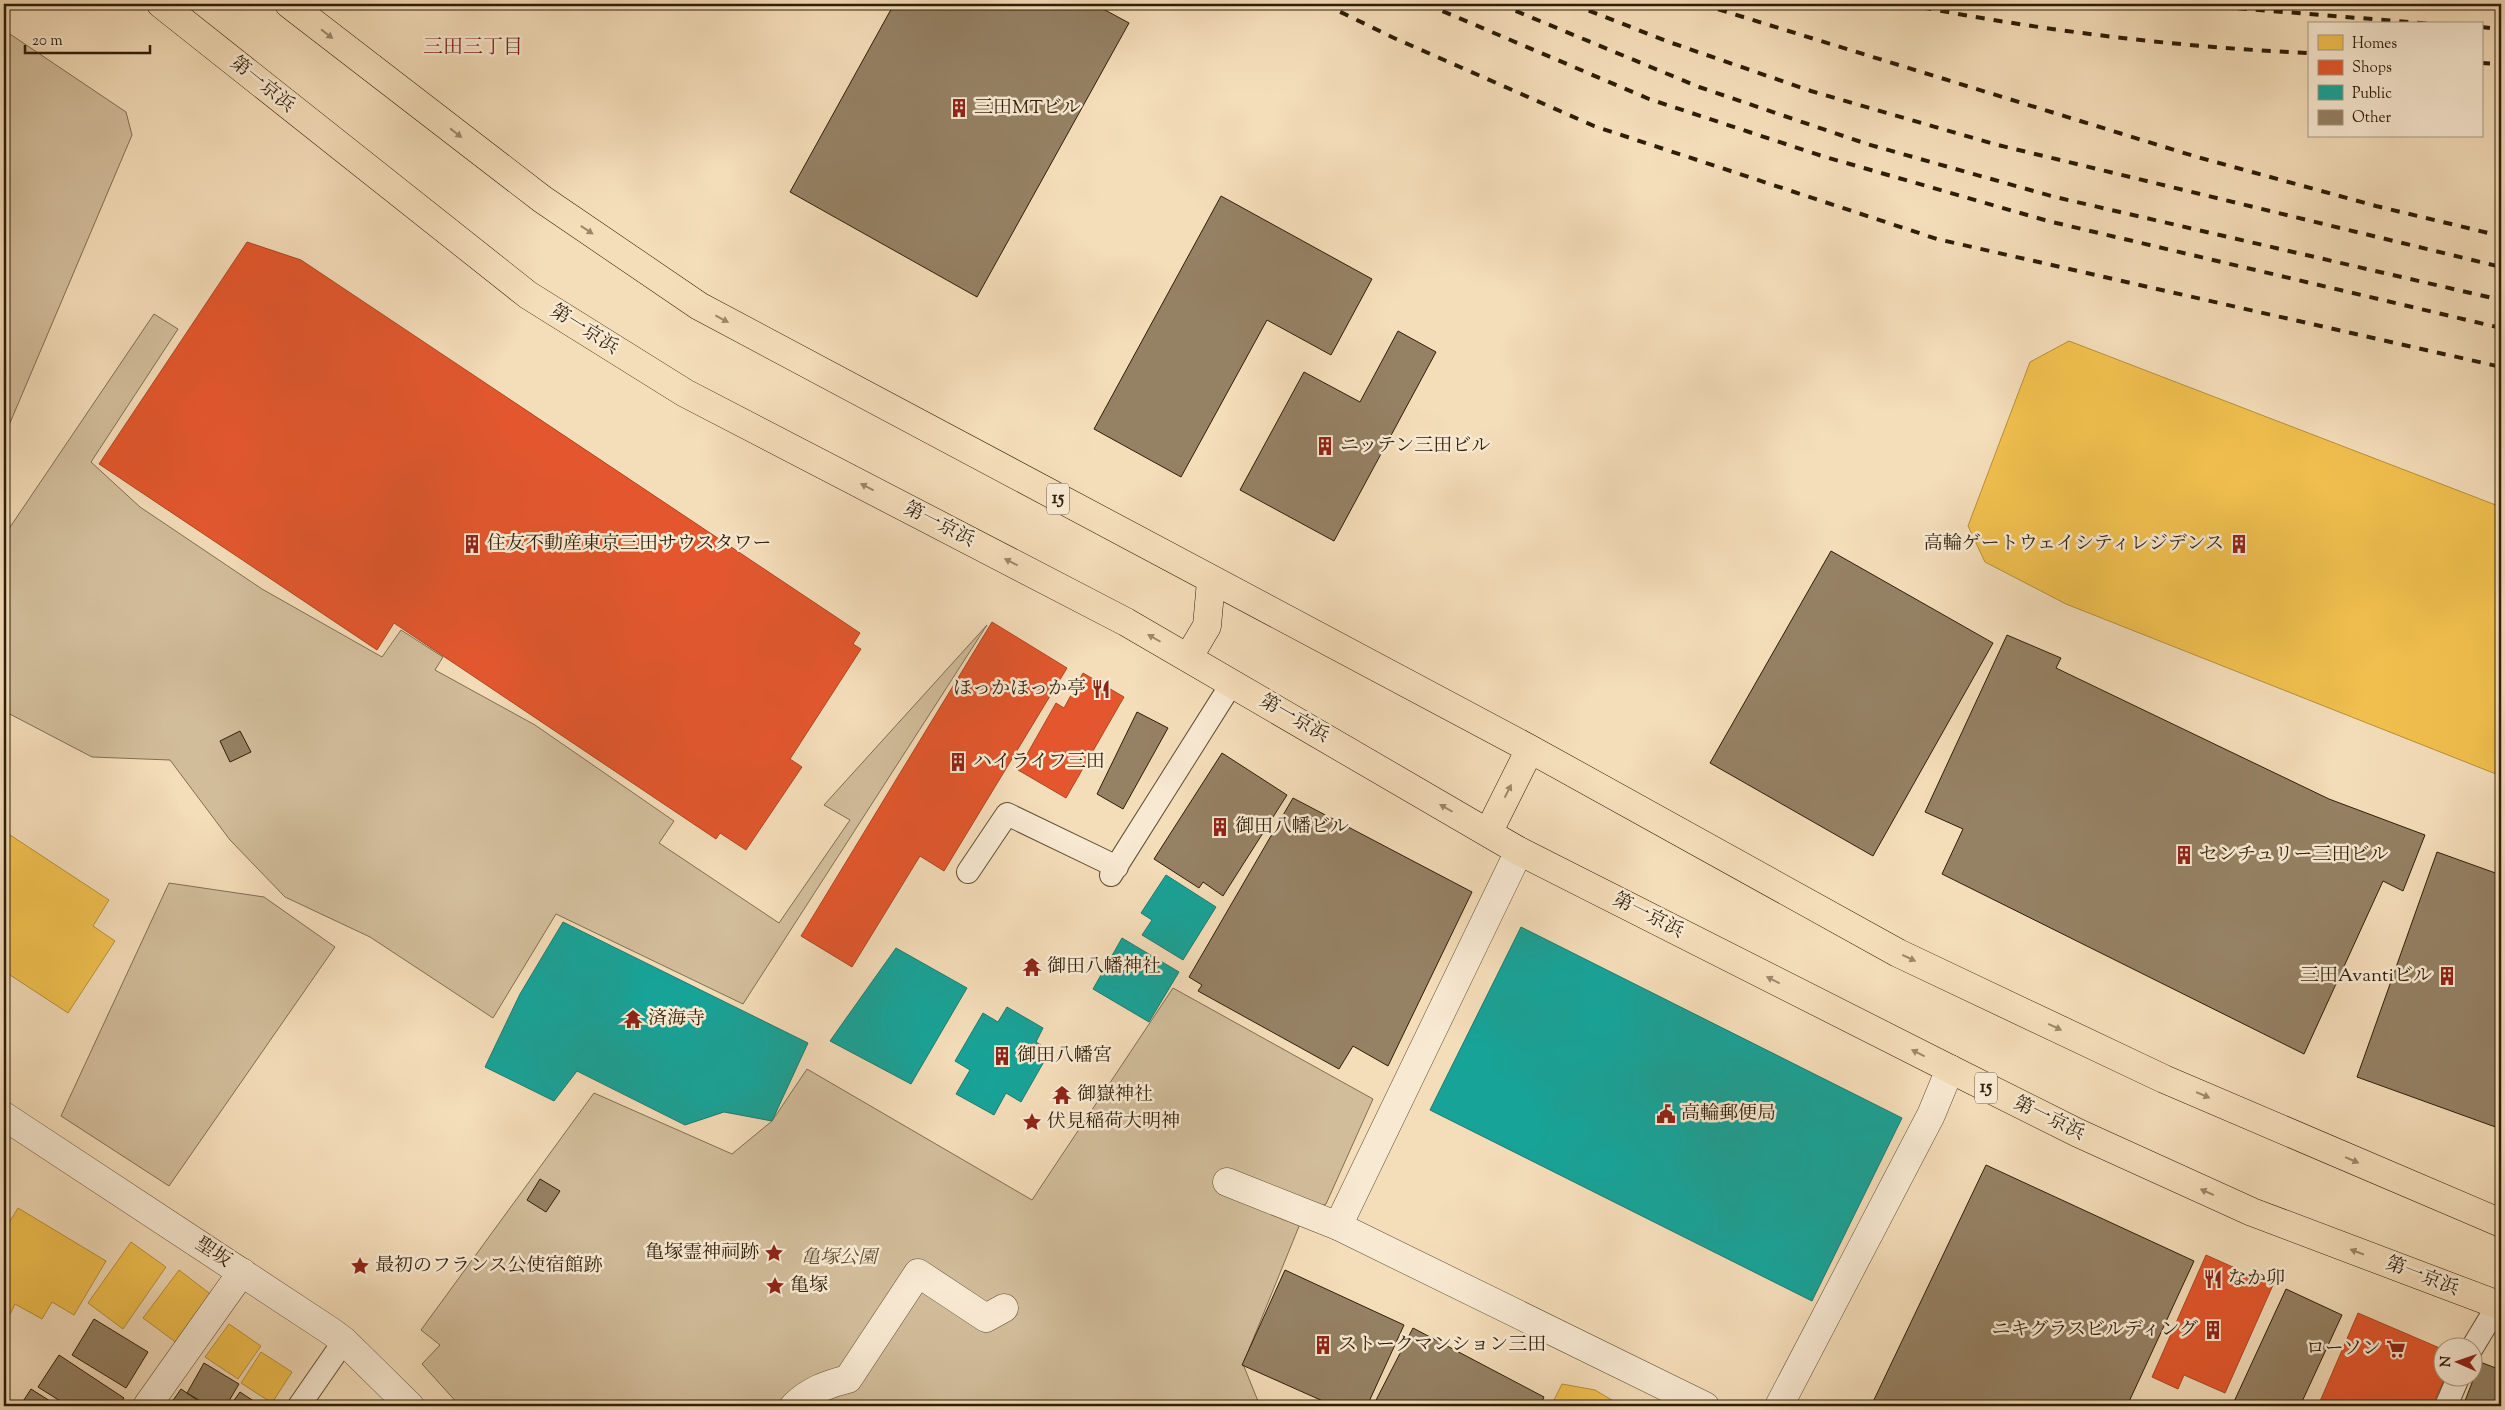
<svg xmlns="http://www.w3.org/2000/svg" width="2505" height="1410" viewBox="0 0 2505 1410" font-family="'Sorts Mill Goudy','Noto Serif JP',serif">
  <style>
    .green { fill: #d2bd9b; stroke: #806e51 }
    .homes { fill: #f2c14e; stroke: #b79039 }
    .shops { fill: #e4572e; stroke: #ad4622 }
    .public { fill: #17a398; stroke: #1e7b6c }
    .building { fill: #958164; stroke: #2e1e07 }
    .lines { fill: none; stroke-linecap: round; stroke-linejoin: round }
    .service-casing { stroke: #604e34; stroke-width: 24 }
    .pedestrian-casing { stroke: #604e34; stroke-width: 29 }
    .minor-casing { stroke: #604e34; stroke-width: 29 }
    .tertiary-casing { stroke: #604e34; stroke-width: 29 }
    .trunk-casing { stroke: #2e1e07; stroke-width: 29 }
    .service { stroke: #f8e9d2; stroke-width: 22 }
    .pedestrian { stroke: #f8e9d2; stroke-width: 28 }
    .minor { stroke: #f8e9d2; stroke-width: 28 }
    .tertiary { stroke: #f8e9d2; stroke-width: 28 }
    .trunk { stroke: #f4ddb9; stroke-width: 28 }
    .rail { stroke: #2e1e07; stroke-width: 4; stroke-dasharray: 9 9; stroke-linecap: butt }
    .oneway { fill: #9b8769 }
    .labels { text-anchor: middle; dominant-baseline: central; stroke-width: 5; stroke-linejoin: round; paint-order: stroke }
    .shield { fill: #f8e9d2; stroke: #6b5b44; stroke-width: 1 }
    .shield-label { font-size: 18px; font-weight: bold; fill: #2e1e07 }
    .street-label { font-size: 19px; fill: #2e1e07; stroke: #f8e9d2 }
    .poi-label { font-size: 19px; fill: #2e1e07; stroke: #f8e9d2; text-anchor: start }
    .park-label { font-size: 19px; font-style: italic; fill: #5f4e33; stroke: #f8e9d2 }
    .neighbourhood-label { font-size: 20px; fill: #7a1f14; stroke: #f8e9d2 }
  </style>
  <rect width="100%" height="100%" fill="#f4ddb9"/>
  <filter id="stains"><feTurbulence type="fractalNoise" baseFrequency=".004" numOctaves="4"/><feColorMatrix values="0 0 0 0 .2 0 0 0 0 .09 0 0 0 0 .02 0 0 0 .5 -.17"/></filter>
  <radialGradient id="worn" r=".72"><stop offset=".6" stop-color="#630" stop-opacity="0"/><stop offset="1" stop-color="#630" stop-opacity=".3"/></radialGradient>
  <!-- green -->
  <path class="green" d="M4,30l122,82 6,23 -128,302z
    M154,314l24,15 -87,133 49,45 122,82 120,68 19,-27 42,27 -8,13 100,55 139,96 -15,22 120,80 71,-103 -26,-15 163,-180 -244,379 -187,-90 -63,104 -123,-81 -85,-40 -55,-57 -60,-80 -78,-3 -88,-46v-175z
    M169,883l95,14 71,50 -166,239 -108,-70z
    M1173,988l200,111 -47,105 -22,10 -61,150 17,42h-800l-38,-42 18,-19 -19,-15 173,-237 138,61 40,-33 35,-52 225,131z"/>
  <!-- homes -->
  <path class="homes" d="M2069,341l432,166v269l-435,-172 -81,-42 -17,-36 62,-164z
    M4,831l105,69 -16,26 22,15 -47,72 -64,-42z
    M18,1208l88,53 -32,54 -22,-13 -10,17 -27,-15 -11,23v-96z
    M131,1242l35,25 -43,62 -35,-26z
    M179,1270l34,26 -35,48 -35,-26z
    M229,1324l32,22 -23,33 -33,-22z
    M261,1352l31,20 -20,31 -31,-20z
    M1562,1384l33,6 27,16h-71z"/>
  <!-- shops -->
  <path class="shops" d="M247,242l54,18 559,373 -7,11 8,5 -71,110 12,8 -56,83 -26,-17 -4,6 -322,-216 -17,27 -278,-186z
    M992,622l75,46 -123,203 -24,-15 -68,111 -51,-31z
    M1083,673l41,24 -58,101 -48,-28 38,-67 8,5z
    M2206,1255l67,30 -48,108 -41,-18 -6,14 -26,-12z
    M2358,1313l84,36v29h3l-13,28h-114z"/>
  <!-- public -->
  <path class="public" d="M1166,875l50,32 -33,53 -41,-25 10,-15 -11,-7z
    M563,922l245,121 -36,78 -48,-9 -39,13 -108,-54 -23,30 -69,-34 35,-73z
    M1521,927l381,191 -90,183 -382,-191z
    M1122,938l57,34 -30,50 -56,-33z
    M896,948l71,40 -56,96 -81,-43z
    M1007,1007l36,21 -7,14 14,9 -29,51 -15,-9 -12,22 -38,-21 14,-24 -15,-9 28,-48 15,9z"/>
  <!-- building -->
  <path class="building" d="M894,4h200l35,19 -152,274 -187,-105z
    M1221,196l151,83 -41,76 -64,-35 -86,157 -87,-48z
    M1398,331l38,21 -102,189 -94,-51 64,-118 56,30z
    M1831,551l162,92 -120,213 -163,-93z
    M2007,635l54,23 -5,10 273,131 96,36 -22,56 -20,-10 -79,173 -362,-180 21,-45 -38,-17z
    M1137,712l31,16 -45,81 -26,-15z
    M240,731l11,21 -21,10 -10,-21z
    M1222,753l65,42 -64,101 -20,-14 -4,6 -45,-29z
    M1293,798l179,94 -84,174 -35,-20 -14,23 -141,-78 4,-6 -13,-8z
    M2437,852l64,23v254l-144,-52z
    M1986,1165l208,96 -67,145h-256z
    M540,1179l20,12 -14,21 -19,-12z
    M1285,1270l119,55 -37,81h-33l-92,-41z
    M2286,1289l56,26 -42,91h-68z
    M94,1319l54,33 -22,36 -54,-33z
    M1413,1328l131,69 -4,9h-167z
    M59,1355l65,43 -5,8h-51l-30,-19z
    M2480,1362l21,8v36h-38z
    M204,1363l35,21 -13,22h-17l-22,-13z
    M31,1389l27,17h-38z
    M181,1389l25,17h-37z
    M240,1392l21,14h-31z"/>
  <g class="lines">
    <!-- service casing -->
    <g class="service-casing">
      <path id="service" d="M968,872l39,-58 110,53
        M1111,875l121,-192
        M2472,1348l26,-43
        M299,1406l45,-65
        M2446,1406l12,-28"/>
    </g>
    <!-- pedestrian casing -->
    <g class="pedestrian-casing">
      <path id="pedestrian" d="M1227,1182l111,44
        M794,1406c15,-15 33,-22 54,-27l70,-106 68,45 18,-10"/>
    </g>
    <!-- minor casing -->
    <g class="minor-casing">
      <path id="minor" d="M1519,851l-181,375 367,180
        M147,1406l95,-134
        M1779,1406l152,-291 19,-46"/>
    </g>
    <!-- tertiary casing -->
    <g class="tertiary-casing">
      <path id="tertiary" d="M4,1116l328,216 12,9 66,65"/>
    </g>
    <!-- trunk casing -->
    <g class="trunk-casing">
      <path id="trunk" d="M161,4l367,291 157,98 441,229 393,229 431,218 128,64 174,79 249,94
        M289,4l253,195 157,107 831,443 368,204 266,126 337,144
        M1188,658l19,-32 4,-45
        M1488,833l42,-84"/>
    </g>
    <!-- service -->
    <use href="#service" class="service"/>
    <!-- pedestrian -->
    <use href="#pedestrian" class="pedestrian"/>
    <!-- minor -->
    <use href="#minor" class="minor"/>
    <!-- tertiary -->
    <use href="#tertiary" class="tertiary"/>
    <!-- trunk -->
    <use href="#trunk" class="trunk"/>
    <!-- rail -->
    <path class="rail" d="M1324,4l70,34 200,88 343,113 564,128
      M1426,4l223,95 173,57 226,65 453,107
      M1499,4l200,83 168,57 188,53 446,103
      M1572,4l97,38 142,49 183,53 507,123
      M1701,4l496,153 179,49 125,30
      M1905,4c132,26 269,43 404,49
      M2184,4l250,20
      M2481,27l20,2
      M2481,63l20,1"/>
  </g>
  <!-- one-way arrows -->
  <defs><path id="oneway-solid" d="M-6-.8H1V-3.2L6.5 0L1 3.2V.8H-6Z" transform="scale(1.25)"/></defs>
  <g class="oneway">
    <use href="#oneway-solid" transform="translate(327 34) rotate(38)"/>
    <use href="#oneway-solid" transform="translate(456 133) rotate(38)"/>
    <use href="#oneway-solid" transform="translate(587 230) rotate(34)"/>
    <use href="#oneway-solid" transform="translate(722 319) rotate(28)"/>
    <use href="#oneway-solid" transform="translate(867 487) rotate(-153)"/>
    <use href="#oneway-solid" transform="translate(1011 562) rotate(-153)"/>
    <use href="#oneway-solid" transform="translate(1154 638) rotate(-150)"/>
    <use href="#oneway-solid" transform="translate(1508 791) rotate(-63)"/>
    <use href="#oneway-solid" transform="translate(1446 808) rotate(-150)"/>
    <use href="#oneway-solid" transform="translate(1909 958) rotate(25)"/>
    <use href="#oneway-solid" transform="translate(1773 980) rotate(-153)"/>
    <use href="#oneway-solid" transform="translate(2055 1027) rotate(25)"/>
    <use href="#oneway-solid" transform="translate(1918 1053) rotate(-153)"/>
    <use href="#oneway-solid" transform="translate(2203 1095) rotate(23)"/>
    <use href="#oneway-solid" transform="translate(2352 1160) rotate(23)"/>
    <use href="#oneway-solid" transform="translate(2207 1192) rotate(-156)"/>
    <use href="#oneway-solid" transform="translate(2357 1252) rotate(-159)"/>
  </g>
  <!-- icons -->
  <defs>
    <g id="building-bare" transform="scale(1.5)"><path d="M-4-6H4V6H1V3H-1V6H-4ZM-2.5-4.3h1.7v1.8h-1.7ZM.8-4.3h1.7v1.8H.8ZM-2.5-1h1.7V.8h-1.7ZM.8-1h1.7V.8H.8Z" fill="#8f2418" stroke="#f8e9d2" stroke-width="2.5" paint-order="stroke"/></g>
    <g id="restaurant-bare" transform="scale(1.5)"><path d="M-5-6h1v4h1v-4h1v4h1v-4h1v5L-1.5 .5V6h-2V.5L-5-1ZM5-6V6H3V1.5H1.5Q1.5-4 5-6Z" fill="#8f2418" stroke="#f8e9d2" stroke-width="2.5" paint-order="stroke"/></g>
    <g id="temple-bare" transform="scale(1.5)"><path d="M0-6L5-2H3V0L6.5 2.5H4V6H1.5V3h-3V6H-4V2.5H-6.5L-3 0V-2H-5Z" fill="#8f2418" stroke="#f8e9d2" stroke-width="2.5" paint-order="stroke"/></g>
    <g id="civic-bare" transform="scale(1.5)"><path d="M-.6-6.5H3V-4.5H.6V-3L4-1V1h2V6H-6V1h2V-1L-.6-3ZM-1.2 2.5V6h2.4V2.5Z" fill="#8f2418" stroke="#f8e9d2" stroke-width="2.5" paint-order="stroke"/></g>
    <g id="sight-bare" transform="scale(1.5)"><path d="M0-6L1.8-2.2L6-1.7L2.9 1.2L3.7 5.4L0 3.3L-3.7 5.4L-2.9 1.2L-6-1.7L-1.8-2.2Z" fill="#8f2418" stroke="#f8e9d2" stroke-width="2.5" paint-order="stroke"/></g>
    <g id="supermarket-bare" transform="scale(1.5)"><path d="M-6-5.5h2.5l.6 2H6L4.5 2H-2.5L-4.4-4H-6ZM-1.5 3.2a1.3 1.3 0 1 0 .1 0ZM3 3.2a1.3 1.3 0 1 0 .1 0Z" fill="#8f2418" stroke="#f8e9d2" stroke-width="2.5" paint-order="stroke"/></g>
  </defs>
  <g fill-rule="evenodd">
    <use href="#building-bare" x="959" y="108"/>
    <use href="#building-bare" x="1325" y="446"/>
    <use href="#building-bare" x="472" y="544"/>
    <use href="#building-bare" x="2239" y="544"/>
    <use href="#restaurant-bare" x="1101" y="689"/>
    <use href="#building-bare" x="958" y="762"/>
    <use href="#building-bare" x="1220" y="827"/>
    <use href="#building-bare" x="2184" y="855"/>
    <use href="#temple-bare" x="1032" y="967"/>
    <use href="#building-bare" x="2447" y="976"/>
    <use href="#temple-bare" x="633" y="1019"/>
    <use href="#building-bare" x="1002" y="1056"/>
    <use href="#temple-bare" x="1062" y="1095"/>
    <use href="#civic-bare" x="1666" y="1114"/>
    <use href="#sight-bare" x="1032" y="1122"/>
    <use href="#sight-bare" x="774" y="1253"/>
    <use href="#sight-bare" x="360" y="1266"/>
    <use href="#restaurant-bare" x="2213" y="1279"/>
    <use href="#sight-bare" x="775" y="1286"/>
    <use href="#building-bare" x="2213" y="1330"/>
    <use href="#building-bare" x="1323" y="1345"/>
    <use href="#supermarket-bare" x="2396" y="1349"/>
  </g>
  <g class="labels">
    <!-- shield labels -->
    <g class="shield">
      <rect x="1047" y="483.5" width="22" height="31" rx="4"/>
      <rect x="1975" y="1072.5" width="22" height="31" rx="4"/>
    </g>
    <g class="shield-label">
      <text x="1058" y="499">15</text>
      <text x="1986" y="1088">15</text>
    </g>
    <!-- street labels -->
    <g class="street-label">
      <text transform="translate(262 85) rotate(39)">第一京浜</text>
      <text transform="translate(584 330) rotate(32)">第一京浜</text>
      <text transform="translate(939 525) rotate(27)">第一京浜</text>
      <text transform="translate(1294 719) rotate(30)">第一京浜</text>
      <text transform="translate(1648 916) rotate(27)">第一京浜</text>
      <text transform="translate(2049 1119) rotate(26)">第一京浜</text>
      <text transform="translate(213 1253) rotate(33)">聖坂</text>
      <text transform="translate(2422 1277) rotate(21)">第一京浜</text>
    </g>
    <!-- poi labels -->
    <g class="poi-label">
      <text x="974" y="108">三田MTビル</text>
      <text x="1340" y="446">ニッテン三田ビル</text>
      <text x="487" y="544">住友不動産東京三田サウスタワー</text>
      <text x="2224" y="544" text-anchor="end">高輪ゲートウェイシティレジデンス</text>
      <text x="1086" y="689" text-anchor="end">ほっかほっか亭</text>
      <text x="973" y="762">ハイライフ三田</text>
      <text x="1235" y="827">御田八幡ビル</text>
      <text x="2199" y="855">センチュリー三田ビル</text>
      <text x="1047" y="967">御田八幡神社</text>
      <text x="2432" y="976" text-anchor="end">三田Avantiビル</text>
      <text x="648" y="1019">済海寺</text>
      <text x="1017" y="1056">御田八幡宮</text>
      <text x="1077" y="1095">御嶽神社</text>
      <text x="1681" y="1114">高輪郵便局</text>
      <text x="1047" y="1122">伏見稲荷大明神</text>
      <text x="759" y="1253" text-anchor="end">亀塚霊神祠跡</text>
      <text x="375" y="1266">最初のフランス公使宿館跡</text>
      <text x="2228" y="1279">なか卯</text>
      <text x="790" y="1286">亀塚</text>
      <text x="2198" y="1330" text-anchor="end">ニキグラスビルディング</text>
      <text x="1338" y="1345">ストークマンション三田</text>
      <text x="2381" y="1349" text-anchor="end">ローソン</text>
    </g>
    <!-- park labels -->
    <g class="park-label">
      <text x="839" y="1258">亀塚公園</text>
    </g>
    <!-- neighbourhood labels -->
    <g class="neighbourhood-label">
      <text x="473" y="48">三田三丁目</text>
    </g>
  </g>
  <!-- margin -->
  <rect width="2505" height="1410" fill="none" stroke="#f4ddb9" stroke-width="20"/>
  <rect x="5" y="5" width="2495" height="1400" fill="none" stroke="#2e1e07" stroke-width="2.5"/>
  <rect x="10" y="10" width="2485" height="1390" fill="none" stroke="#2e1e07"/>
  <!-- legend -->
  <rect x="2308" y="22" width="175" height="115" fill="#f8e9d2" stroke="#a79881"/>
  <rect x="2318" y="35" width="25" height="15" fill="#f2c14e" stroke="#a79881"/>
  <text x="2352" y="48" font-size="15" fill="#2e1e07">Homes</text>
  <rect x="2318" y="60" width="25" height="15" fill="#e4572e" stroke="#a79881"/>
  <text x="2352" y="72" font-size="15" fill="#2e1e07">Shops</text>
  <rect x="2318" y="85" width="25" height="15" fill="#17a398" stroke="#a79881"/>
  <text x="2352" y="98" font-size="15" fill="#2e1e07">Public</text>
  <rect x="2318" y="110" width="25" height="15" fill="#958164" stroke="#a79881"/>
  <text x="2352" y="122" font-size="15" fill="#2e1e07">Other</text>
  <!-- north arrow -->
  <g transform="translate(2458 1362) rotate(272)"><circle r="24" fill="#f8e9d2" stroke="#a79881"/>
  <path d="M0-4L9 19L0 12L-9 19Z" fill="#8f2418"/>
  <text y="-8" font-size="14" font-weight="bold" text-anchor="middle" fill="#2e1e07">N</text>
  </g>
  <!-- scale -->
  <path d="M25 45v8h125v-8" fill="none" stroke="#2e1e07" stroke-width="2.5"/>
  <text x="32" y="45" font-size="15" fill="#2e1e07" stroke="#f8e9d2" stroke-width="4" paint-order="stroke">20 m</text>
  <rect width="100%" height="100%" filter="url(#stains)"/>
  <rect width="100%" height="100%" fill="url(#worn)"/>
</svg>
